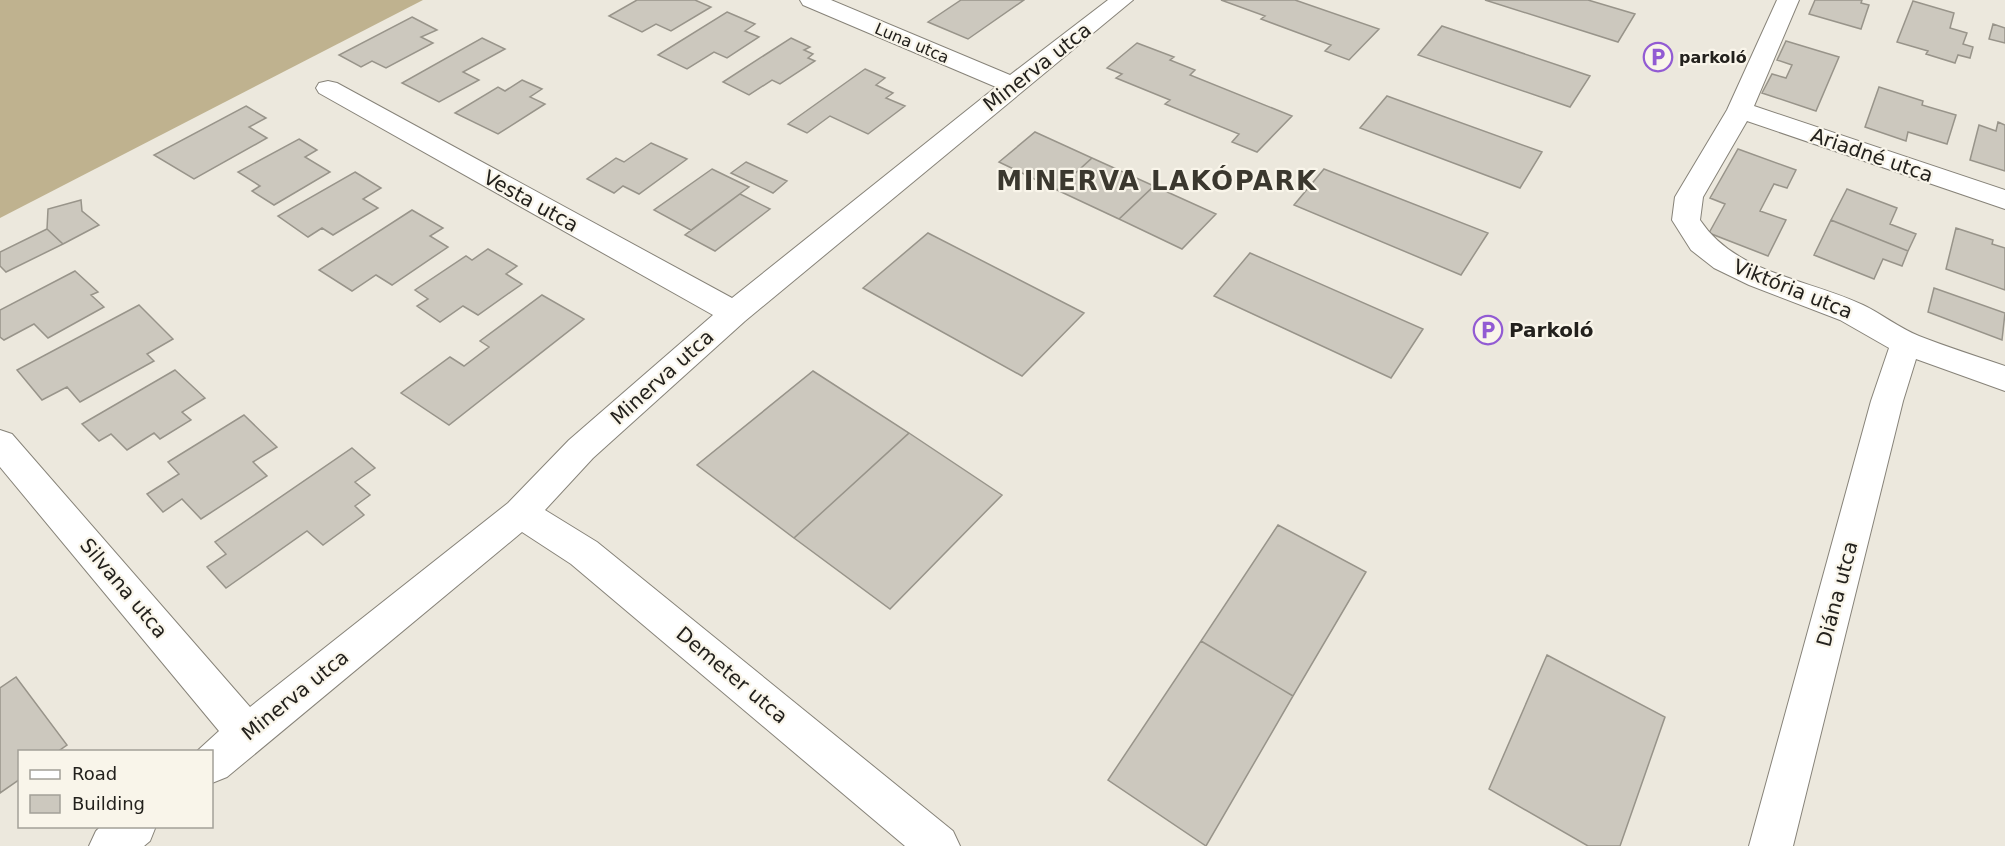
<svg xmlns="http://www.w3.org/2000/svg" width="2005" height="846" viewBox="0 0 2005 846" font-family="'DejaVu Sans',sans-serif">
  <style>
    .forest { fill: #bfb28f }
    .building { fill: #ccc8be; stroke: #98948a; stroke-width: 1.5 }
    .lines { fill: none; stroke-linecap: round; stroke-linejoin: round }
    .minor-casing { stroke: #878379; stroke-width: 2 }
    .minor { fill: #fff; fill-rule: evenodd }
    .labels { text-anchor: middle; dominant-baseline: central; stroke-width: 4.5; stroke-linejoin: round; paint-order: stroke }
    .far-street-label { font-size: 16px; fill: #23211d; stroke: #f9f5ea }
    .far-poi-label { font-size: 16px; font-weight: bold; fill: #23211d; stroke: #f9f5ea; text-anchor: start }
    .street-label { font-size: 20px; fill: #23211d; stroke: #f9f5ea }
    .poi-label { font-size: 20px; font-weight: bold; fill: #23211d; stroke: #f9f5ea; text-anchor: start }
    .district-label { font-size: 26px; font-weight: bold; letter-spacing: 1.5px; fill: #3b382f; stroke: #f9f5ea }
  </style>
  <rect width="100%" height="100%" fill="#ece8dd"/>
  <!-- forest -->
  <path class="forest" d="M0,0h423l-423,218z"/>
  <!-- building -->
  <path class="building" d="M637,0h58l16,7 -40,24 -15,-7 -14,8 -33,-16z
    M961,0h63l-56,39 -40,-17z
    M1221,0h74l84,29 -30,31 -24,-9 6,-6 -70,-26 4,-3z
    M1485,0h103l47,14 -17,28z
    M1815,0h47l-1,3 8,2 -8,24 -52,-15z
    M1913,1l41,12 -4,15 17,5 -4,11 10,3 -3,11 -12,-3 -3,8 -29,-9 2,-3 -31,-9z
    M727,12l28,12 -10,7 14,6 -32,21 -13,-6 -27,17 -29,-14z
    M412,17l25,13 -16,7 12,6 -47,25 -14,-7 -11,6 -22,-12z
    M1993,24l12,4v15l-16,-4z
    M1442,26l148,50 -20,31 -152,-52z
    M482,38l23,11 -42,23 16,8 -40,22 -37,-19z
    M791,38l19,9 -6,3 9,4 -5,4 7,3 -35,23 -8,-4 -23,15 -26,-13z
    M1786,41l53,16 -23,54 -54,-18 10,-19 14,4 6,-13 -15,-5z
    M1137,43l37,14 -4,3 25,10 -5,5 102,41 -35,36 -25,-10 7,-8 -74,-30 5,-4 -54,-22 6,-4 -15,-6z
    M865,69l20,9 -9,7 17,8 -7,5 19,8 -37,28 -38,-18 -23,17 -19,-9z
    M522,80l20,9 -12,8 15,7 -47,30 -43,-21 43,-26 7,4z
    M1879,87l44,14 -1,4 34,10 -9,29 -39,-12 -2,9 -41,-14z
    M1387,96l155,56 -22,36 -160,-60z
    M246,106l20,12 -17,9 18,11 -73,41 -40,-24z
    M1998,122l7,3v46l-35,-11 9,-35 17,6z
    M1035,132l57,26 -35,32 -58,-28z
    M299,139l18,11 -12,7 25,15 -56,33 -22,-14 8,-5 -22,-14z
    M651,143l36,16 -48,35 -16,-8 -9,7 -27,-14 29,-21 8,4z
    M1738,149l58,21 -9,18 -13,-4 -14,27 26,9 -18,36 -59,-23 16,-29 -15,-6z
    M1092,158l62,28 -35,33 -62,-29z
    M746,162l41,19 -14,12 -42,-20z
    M712,169l37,18 -58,43 -37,-20z
    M1324,169l164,64 -27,42 -167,-70z
    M355,172l26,16 -18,11 15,9 -45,27 -11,-7 -14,9 -30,-21z
    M1154,186l62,28 -34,35 -63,-30z
    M1847,189l50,19 -7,16 26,10 -8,17 -77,-31z
    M740,194l30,15 -55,42 -30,-16z
    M81,200l1,11 17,14 -36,19 -16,-15 1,-20z
    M412,210l31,18 -13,8 18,11 -56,38 -16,-10 -24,16 -33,-21z
    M1831,220l77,31 -6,15 -19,-7 -9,20 -60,-24z
    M1956,228l37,12 -1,4 13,4v42l-59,-21z
    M47,229l16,15 -57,28 -6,-6v-14z
    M928,233l156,80 -62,63 -159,-88z
    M488,249l29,17 -11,8 16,10 -44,31 -15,-9 -23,16 -23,-16 11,-7 -13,-9 51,-34 6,4z
    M1250,253l173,76 -32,49 -177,-82z
    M75,271l23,21 -7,3 13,12 -56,31 -14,-14 -30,16 -4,-3v-27z
    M1934,288l71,25 -3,27 -74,-28z
    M542,295l42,24 -135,106 -48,-32 49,-36 14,9 25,-19 -9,-6z
    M139,305l34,34 -26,15 7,7 -74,41 -13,-15 -25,13 -25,-30z
    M175,370l30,28 -23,14 9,8 -31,19 -6,-6 -27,17 -16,-16 -12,7 -17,-17z
    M813,371l96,62 -115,105 -97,-73z
    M244,415l33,32 -24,15 14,14 -66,43 -19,-20 -19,13 -16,-18 32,-20 -11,-12z
    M909,433l93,62 -112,114 -96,-71z
    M352,448l23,20 -20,14 15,13 -15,11 9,9 -41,30 -16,-14 -81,57 -19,-21 19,-13 -11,-12z
    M1278,525l88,47 -73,124 -92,-55z
    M1201,641l92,55 -87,150 -98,-66z
    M1547,655l118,62 -45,129h-32l-99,-57z
    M16,677l51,68 -10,7h-37v27l-20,14v-105z"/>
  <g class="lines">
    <!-- minor casing -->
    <g class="minor-casing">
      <path id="minor" d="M800,0h31l179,75 98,-75h25l-388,321 -152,137 -48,52 52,32 356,289 7,15h-55l-334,-282 -49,-32 -295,245 -15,6v-31h-16l23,-21 -219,-264v-37l12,4 238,273 258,-204 61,-63 144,-125 -394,-222 -3,-5 3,-5 9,-2 9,2 395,215 264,-211 -193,-82z
        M1777,0h22l-45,106 251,84v19l-258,-88 -44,76 -3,23c36,54 108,59 163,85 19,9 36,23 56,31 28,11 57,20 86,30v25l-89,-32 -13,42 -110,445h-44l122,-445 18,-53 -49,-28 -91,-35 -35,-17 -23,-18 -19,-30 3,-23 52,-87z
        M101,826h55l-6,15 -6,5h-55l7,-15z"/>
    </g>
    <!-- minor -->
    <use href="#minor" class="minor"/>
  </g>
  <!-- icons -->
  <defs>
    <g id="parking-ring" transform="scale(1.5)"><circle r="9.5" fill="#f9f5ea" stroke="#925bd3" stroke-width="1.5"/><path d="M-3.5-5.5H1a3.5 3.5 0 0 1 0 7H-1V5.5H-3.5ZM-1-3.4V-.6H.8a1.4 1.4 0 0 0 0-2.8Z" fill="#925bd3"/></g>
  </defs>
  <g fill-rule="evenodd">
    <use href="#parking-ring" x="1658" y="57"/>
    <use href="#parking-ring" x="1488" y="330"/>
  </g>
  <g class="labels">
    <!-- far-street labels -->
    <g class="far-street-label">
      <text transform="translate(912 43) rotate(23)">Luna utca</text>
    </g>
    <!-- far-poi labels -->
    <g class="far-poi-label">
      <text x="1679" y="57">parkoló</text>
    </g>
    <!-- street labels -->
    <g class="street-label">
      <text transform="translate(1037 67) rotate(-38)">Minerva utca</text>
      <text transform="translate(1872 155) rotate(19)">Ariadné utca</text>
      <text transform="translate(531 201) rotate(29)">Vesta utca</text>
      <text transform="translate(1793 289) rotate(22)">Viktória utca</text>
      <text transform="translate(662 377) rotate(-42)">Minerva utca</text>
      <text transform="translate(124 588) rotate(50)">Silvana utca</text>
      <text transform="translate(1837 594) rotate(-75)">Diána utca</text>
      <text transform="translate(732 675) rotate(40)">Demeter utca</text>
      <text transform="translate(295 695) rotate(-39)">Minerva utca</text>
    </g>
    <!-- poi labels -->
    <g class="poi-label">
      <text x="1509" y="330">Parkoló</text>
    </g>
    <!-- district labels -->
    <g class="district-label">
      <text x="1157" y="181">MINERVA LAKÓPARK</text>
    </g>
  </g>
  <!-- legend -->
  <rect x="18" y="750" width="195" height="78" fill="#f9f5ea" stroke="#a3a098" stroke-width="1.5"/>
  <rect x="30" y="770" width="30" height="9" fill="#ffffff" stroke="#a3a098" stroke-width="1.5"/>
  <text x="72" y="780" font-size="18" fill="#23211d">Road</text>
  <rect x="30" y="795" width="30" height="18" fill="#ccc8be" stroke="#a3a098" stroke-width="1.5"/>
  <text x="72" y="810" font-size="18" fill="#23211d">Building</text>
</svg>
